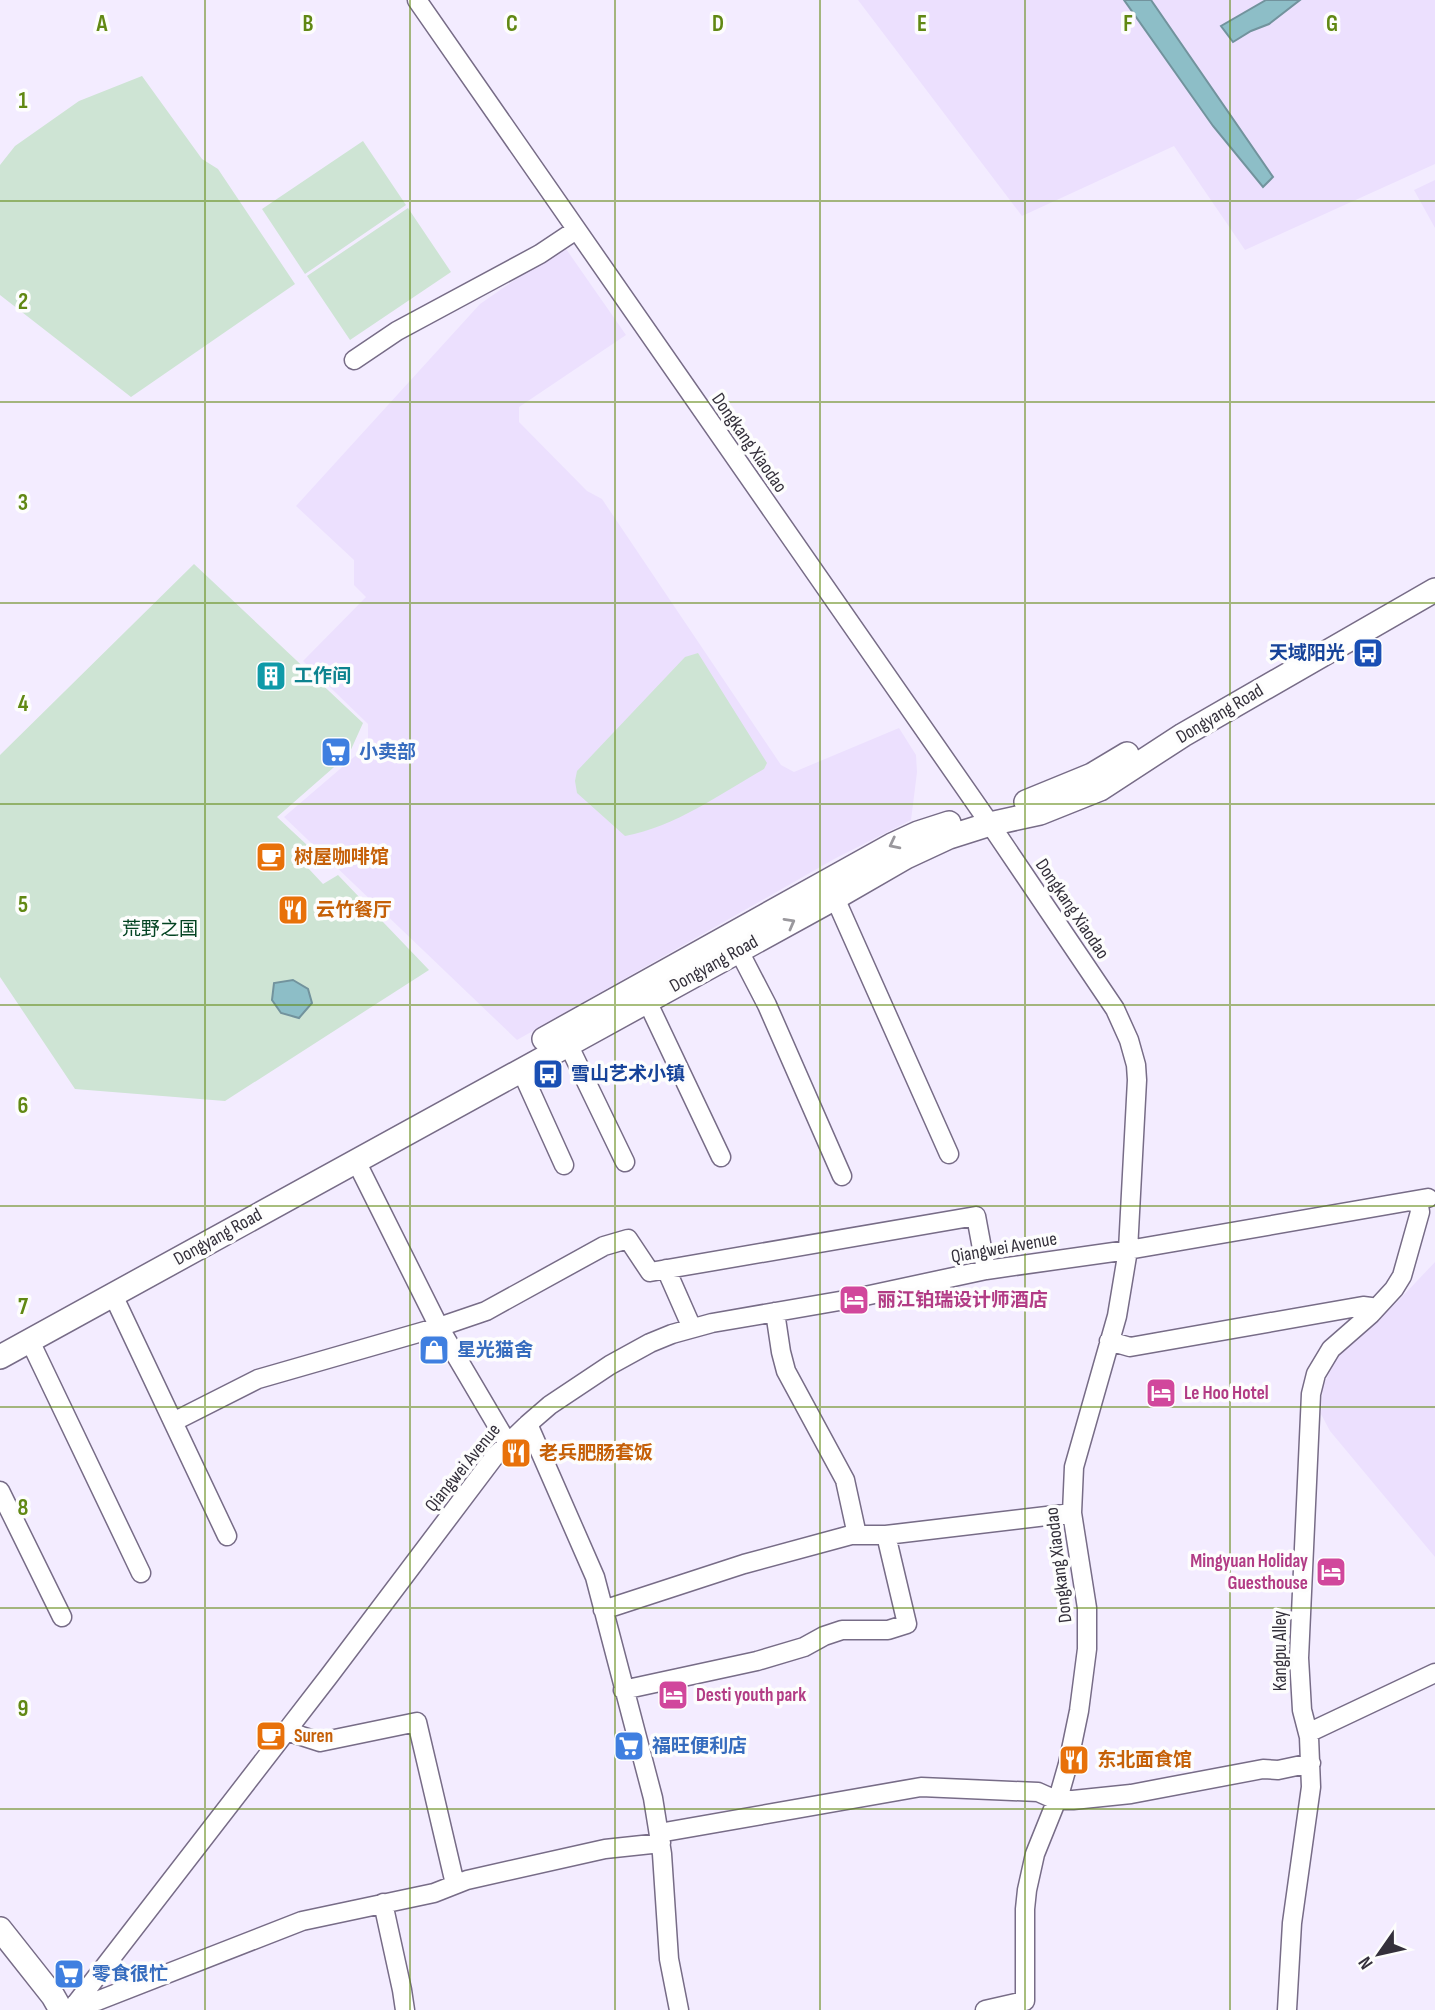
<svg xmlns="http://www.w3.org/2000/svg" width="1435" height="2010" viewBox="0 0 1435 2010" font-family="'Sofia Sans Condensed','Noto Sans SC',sans-serif">
  <style>
    .built { fill: #ece0fe }
    .green { fill: #cee4d4 }
    .water { fill: #8dbec7; stroke: #72939d; stroke-width: 2 }
    .lines { fill: none; stroke-linecap: round; stroke-linejoin: round }
    .minor-casing { stroke: #776c87; stroke-width: 21 }
    .major-casing { stroke: #776c87; stroke-width: 26 }
    .minor { stroke: #fff; stroke-width: 18 }
    .major { stroke: #fff; stroke-width: 23 }
    .oneway { stroke: #9a989d }
    .grid { fill: none; stroke: #618813; stroke-width: 2; stroke-opacity: 0.55 }
    .labels { text-anchor: middle; dominant-baseline: central; stroke-width: 7; stroke-linejoin: round; paint-order: stroke }
    .street-label { font-size: 19px; fill: #34303b; stroke: #fdfdfd }
    .transit-label { font-size: 19px; font-weight: bold; fill: #164399; stroke: #fdfdfd; text-anchor: end }
    .culture-label { font-size: 19px; font-weight: bold; fill: #0d838f; stroke: #fdfdfd; text-anchor: start }
    .shop-label { font-size: 19px; font-weight: bold; fill: #366cbe; stroke: #fdfdfd; text-anchor: start }
    .food-label { font-size: 19px; font-weight: bold; fill: #c56008; stroke: #fdfdfd; text-anchor: start }
    .park-label { font-size: 19px; fill: #034322; stroke: #fdfdfd }
    .hotel-label { font-size: 19px; font-weight: bold; fill: #b23c85; stroke: #fdfdfd; text-anchor: start }
    .grid-label { font-size: 23px; text-anchor: middle; font-weight: bold; fill: #618813; stroke: #fdfdfd; stroke-width: 7; stroke-linejoin: round; paint-order: stroke }
  </style>
  <rect width="100%" height="100%" fill="#f3ecff"/>
  <!-- built -->
  <path class="built" d="M858,0h577v164l-190,86 -71,-104 -152,70z
    M1435,180v48l-21,-38z
    M564,246l62,89 -107,72v15l68,69 15,8 179,266 13,7 105,-44 17,27 1,17 -6,48 -75,38 -319,182 -233,-223 84,-72v-21l-65,-63 63,-64 -12,-12v-25l-58,-54 184,-202z
    M1435,1262v295l-105,-126 -9,-17 2,-28 15,-31 60,-54z"/>
  <!-- green -->
  <path class="green" d="M142,76l60,83 16,10 77,115 -164,113 -131,-102v-130l15,-19 64,-45z
    M363,141l43,64 -101,69 -43,-65z
    M408,208l43,64 -101,68 -43,-64z
    M194,564l169,159 -14,31 -72,63 45,42 -14,9 15,16 15,-9 91,95 -204,131 -150,-12 -75,-112v-222z
    M698,653l69,110 -3,6c-44,25 -89,58 -139,67l-48,-43 -2,-12 2,-10 108,-114z"/>
  <!-- water -->
  <path class="water" d="M1124,0h27l122,177 -10,10 -50,-61z
    M1266,0h34l-31,24 -18,7 -18,11 -12,-16z
    M293,980l15,9 4,14 -13,15 -18,-5 -9,-13 2,-17z"/>
  <g class="lines">
    <!-- minor casing -->
    <g class="minor-casing">
      <path id="minor" d="M417,0l573,824 125,185 14,31 7,25 1,15 -9,170 -11,66 -43,151 -2,46 15,95v41l-8,62 -11,53 -8,28 -25,62 -8,36 -2,19v92l-40,9
        M354,360l43,-29 143,-77 36,-24
        M835,898l114,256
        M739,951l28,54 75,171
        M647,1001l74,156
        M568,1044l57,118
        M521,1070l43,95
        M356,1161l83,166 69,117
        M666,1269l26,59
        M113,1295l114,241
        M775,1312l6,40 5,19 59,109 12,55
        M30,1341l111,232
        M1109,1341l21,6 233,-41 8,1 4,2
        M173,1422l85,-43 181,-52 47,-16 118,-65 24,-7 22,33 326,-56 10,54
        M528,1424l67,153 58,221 9,56 7,105 10,51
        M0,1491l62,126
        M603,1610l141,-46 107,-29h35l186,-22
        M623,1690l134,-29 47,-14 20,-11 18,-6h46l19,-6 -21,-89
        M286,1731l34,11 97,-20 38,162
        M1308,1733l127,-60
        M659,1833l262,-46 117,5 18,8h17l58,-6 132,-25 15,1 33,-7
        M383,1903l19,87 3,20
        M76,2003l21,-2 205,-80 132,-28 33,-13 138,-31 56,-6
        M71,2010l258,-334 166,-220 33,-32 22,-19 60,-40 40,-22 22,-9 40,-11 139,-24 135,-29 142,-20 300,-52
        M1287,2010l5,-87 19,-136 -2,-50 -7,-27 -3,-52 12,-264 5,-20 15,-25 40,-35 23,-25 8,-13 18,-64 -2,-12"/>
    </g>
    <!-- major casing -->
    <g class="major-casing">
      <path id="major" d="M1026,802l66,-27 35,-21
        M544,1039l348,-194 26,-12 31,-10
        M0,1357l835,-459 71,-41 43,-20 41,-13 50,-11 60,-24 83,-54 252,-145
        M0,1929l53,67 8,14"/>
    </g>
    <!-- minor -->
    <use href="#minor" class="minor"/>
    <!-- major -->
    <use href="#major" class="major"/>
  </g>
  <!-- one-way arrows -->
  <defs><path id="oneway-chevron" d="M-2-3.5L2.5 0L-2 3.5" fill="none" stroke-width="1.6" stroke-linecap="round" stroke-linejoin="round" transform="scale(1.75)"/></defs>
  <g class="oneway">
    <use href="#oneway-chevron" transform="translate(894 844) rotate(153)"/>
    <use href="#oneway-chevron" transform="translate(790 923) rotate(-29)"/>
  </g>
  <!-- grid -->
  <path class="grid" d="M205,0v2010M410,0v2010M615,0v2010M820,0v2010M1025,0v2010M1230,0v2010M0,201h1435M0,402h1435M0,603h1435M0,804h1435M0,1005h1435M0,1206h1435M0,1407h1435M0,1608h1435M0,1809h1435"/>
  <!-- icons -->
  <defs>
    <g id="bus-square" transform="scale(1.575)"><rect x="-9" y="-9" width="18" height="18" rx="4" fill="#1a4fb4" stroke="#fdfdfd"/><path d="M-5-6H5V4H4V6H2V4H-2V6H-4V4H-5ZM-3.5-4V0h7V-4ZM-3.5 1.2v1.5H-2V1.2ZM2 1.2v1.5H3.5V1.2Z" fill="#fff"/></g>
    <g id="building-square" transform="scale(1.575)"><rect x="-9" y="-9" width="18" height="18" rx="4" fill="#0f9aa8" stroke="#fdfdfd"/><path d="M-4-6H4V6H1V3H-1V6H-4ZM-2.5-4.3h1.7v1.8h-1.7ZM.8-4.3h1.7v1.8H.8ZM-2.5-1h1.7V.8h-1.7ZM.8-1h1.7V.8H.8Z" fill="#fff"/></g>
    <g id="supermarket-square" transform="scale(1.575)"><rect x="-9" y="-9" width="18" height="18" rx="4" fill="#3f7fe0" stroke="#fdfdfd"/><path d="M-6-5.5h2.5l.6 2H6L4.5 2H-2.5L-4.4-4H-6ZM-1.5 3.2a1.3 1.3 0 1 0 .1 0ZM3 3.2a1.3 1.3 0 1 0 .1 0Z" fill="#fff"/></g>
    <g id="cafe-square" transform="scale(1.575)"><rect x="-9" y="-9" width="18" height="18" rx="4" fill="#e8710a" stroke="#fdfdfd"/><path d="M-5.5-4.5H6V0H3Q3 3.5 0 3.5H-2.5Q-5.5 3.5-5.5 0ZM3-3.2v2h1.7v-2ZM-6 4.5H4V6H-6Z" fill="#fff"/></g>
    <g id="restaurant-square" transform="scale(1.575)"><rect x="-9" y="-9" width="18" height="18" rx="4" fill="#e8710a" stroke="#fdfdfd"/><path d="M-5-6h1v4h1v-4h1v4h1v-4h1v5L-1.5 .5V6h-2V.5L-5-1ZM5-6V6H3V1.5H1.5Q1.5-4 5-6Z" fill="#fff"/></g>
    <g id="hotel-square" transform="scale(1.575)"><rect x="-9" y="-9" width="18" height="18" rx="4" fill="#d1479c" stroke="#fdfdfd"/><path d="M-6-4.5h1.5V1H6V5H4.5V3h-9V5H-6ZM-4 0a1.8 1.8 0 1 1 3.6 0ZM.5 0V-2.5h3Q6-2.5 6 0Z" fill="#fff"/></g>
    <g id="shop-square" transform="scale(1.575)"><rect x="-9" y="-9" width="18" height="18" rx="4" fill="#3f7fe0" stroke="#fdfdfd"/><path d="M-5-2.5h2.3a2.7 3.5 0 0 1 5.4 0H5L5.5 6h-11ZM-1.5-2.5h3a1.5 2.3 0 0 0-3 0Z" fill="#fff"/></g>
  </defs>
  <g fill-rule="evenodd">
    <use href="#bus-square" x="1368" y="653"/>
    <use href="#building-square" x="271" y="676"/>
    <use href="#supermarket-square" x="336" y="752"/>
    <use href="#cafe-square" x="271" y="857"/>
    <use href="#restaurant-square" x="293" y="910"/>
    <use href="#bus-square" x="548" y="1074"/>
    <use href="#hotel-square" x="854" y="1300"/>
    <use href="#shop-square" x="434" y="1350"/>
    <use href="#hotel-square" x="1161" y="1393"/>
    <use href="#restaurant-square" x="516" y="1453"/>
    <use href="#hotel-square" x="1331" y="1572"/>
    <use href="#hotel-square" x="673" y="1695"/>
    <use href="#cafe-square" x="271" y="1736"/>
    <use href="#supermarket-square" x="629" y="1746"/>
    <use href="#restaurant-square" x="1074" y="1760"/>
    <use href="#supermarket-square" x="69" y="1974"/>
  </g>
  <g class="labels">
    <!-- street labels -->
    <g class="street-label">
      <text transform="translate(749 443) rotate(55)">Dongkang Xiaodao</text>
      <text transform="translate(1220 714) rotate(-31)">Dongyang Road</text>
      <text transform="translate(1072 909) rotate(56)">Dongkang Xiaodao</text>
      <text transform="translate(714 964) rotate(-29)">Dongyang Road</text>
      <text transform="translate(218 1237) rotate(-29)">Dongyang Road</text>
      <text transform="translate(1004 1248) rotate(-10)">Qiangwei Avenue</text>
      <text transform="translate(463 1468) rotate(-51)">Qiangwei Avenue</text>
      <text transform="translate(1059 1565) rotate(-97)">Dongkang Xiaodao</text>
      <text transform="translate(1280 1651) rotate(-90)">Kangpu Alley</text>
    </g>
    <!-- transit labels -->
    <g class="transit-label">
      <text x="1345" y="653">天域阳光</text>
      <text x="571" y="1074" text-anchor="start">雪山艺术小镇</text>
    </g>
    <!-- culture labels -->
    <g class="culture-label">
      <text x="294" y="676">工作间</text>
    </g>
    <!-- shop labels -->
    <g class="shop-label">
      <text x="359" y="752">小卖部</text>
      <text x="457" y="1350">星光猫舍</text>
      <text x="652" y="1746">福旺便利店</text>
      <text x="92" y="1974">零食很忙</text>
    </g>
    <!-- food labels -->
    <g class="food-label">
      <text x="294" y="857">树屋咖啡馆</text>
      <text x="316" y="910">云竹餐厅</text>
      <text x="539" y="1453">老兵肥肠套饭</text>
      <text x="294" y="1736">Suren</text>
      <text x="1097" y="1760">东北面食馆</text>
    </g>
    <!-- park labels -->
    <g class="park-label">
      <text x="160" y="929">荒野之国</text>
    </g>
    <!-- hotel labels -->
    <g class="hotel-label">
      <text x="877" y="1300">丽江铂瑞设计师酒店</text>
      <text x="1184" y="1393">Le Hoo Hotel</text>
      <text x="1308" y="1561" text-anchor="end">Mingyuan Holiday<tspan x="1308" dy="22">Guesthouse</tspan></text>
      <text x="696" y="1695">Desti youth park</text>
    </g>
  </g>
  <g class="grid-label">
    <text x="102" y="31">A</text>
    <text x="308" y="31">B</text>
    <text x="512" y="31">C</text>
    <text x="718" y="31">D</text>
    <text x="922" y="31">E</text>
    <text x="1128" y="31">F</text>
    <text x="1332" y="31">G</text>
    <text x="23" y="108">1</text>
    <text x="23" y="309">2</text>
    <text x="23" y="510">3</text>
    <text x="23" y="711">4</text>
    <text x="23" y="912">5</text>
    <text x="23" y="1113">6</text>
    <text x="23" y="1314">7</text>
    <text x="23" y="1515">8</text>
    <text x="23" y="1716">9</text>
  </g>
  <!-- north arrow -->
  <g transform="translate(1379 1954) rotate(236)" stroke="#fdfdfd" stroke-width="5" paint-order="stroke">
  <path d="M0-5L12 26L0 18L-12 26Z" fill="#34303b"/>
  <text y="-10" font-size="19" font-weight="bold" text-anchor="middle" fill="#34303b">N</text>
  </g>
</svg>
